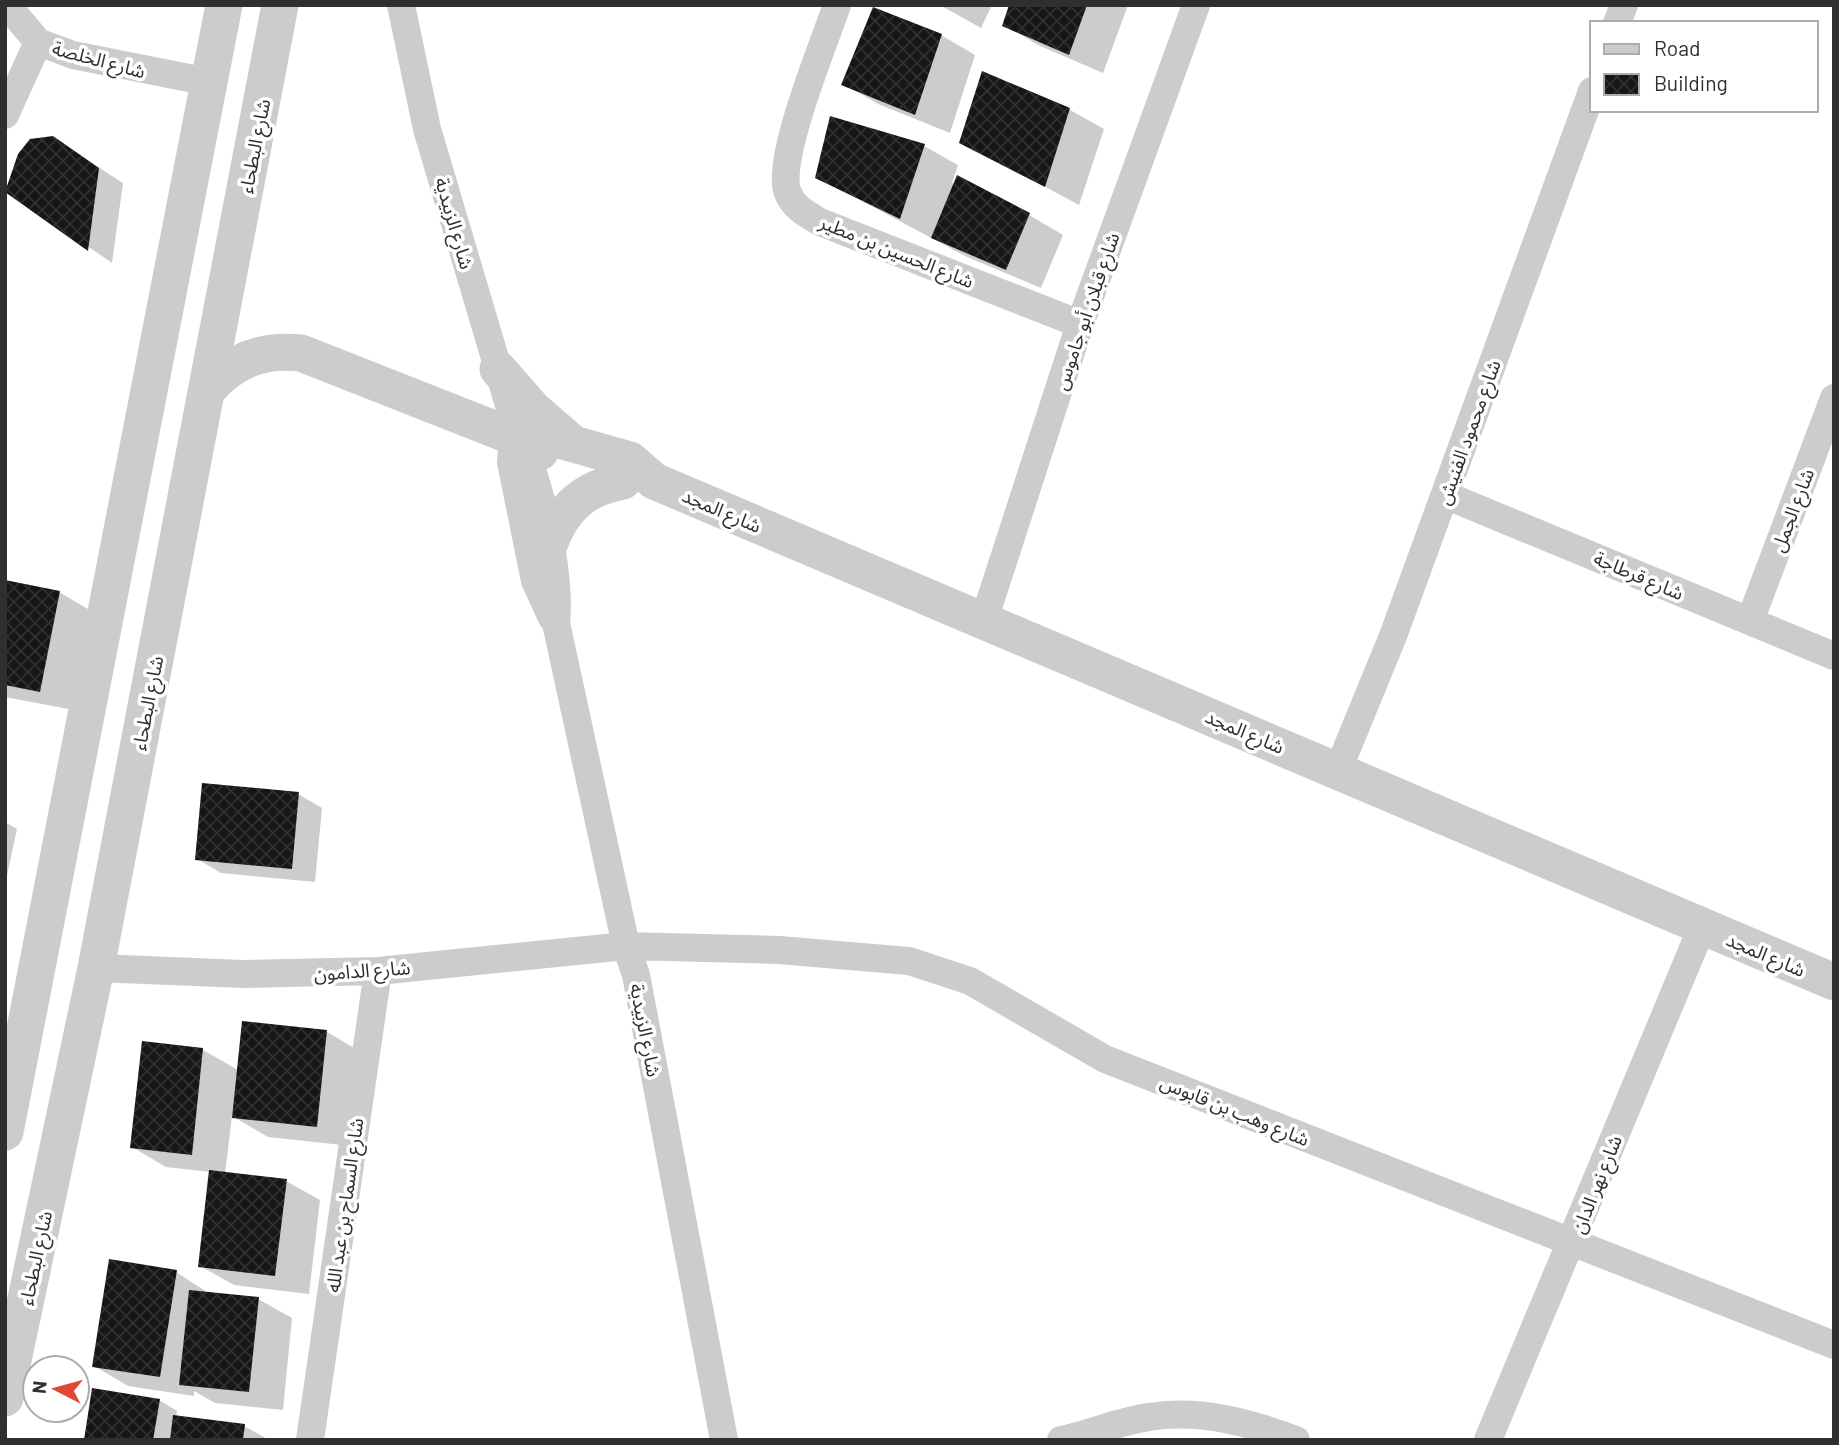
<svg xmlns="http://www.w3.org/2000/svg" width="1839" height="1445" viewBox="0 0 1839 1445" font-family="Barlow,'Noto Sans Arabic',sans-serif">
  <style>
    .shadow { fill: #0003 }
    .building { fill: url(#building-cross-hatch) }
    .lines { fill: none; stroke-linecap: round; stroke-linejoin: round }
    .minor { stroke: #ccc; stroke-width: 28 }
    .tertiary { stroke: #ccc; stroke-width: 37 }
    .labels { text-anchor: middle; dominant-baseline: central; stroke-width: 7; stroke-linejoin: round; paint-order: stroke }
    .street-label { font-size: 19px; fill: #2f2f2f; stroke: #fff }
  </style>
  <defs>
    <pattern id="building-cross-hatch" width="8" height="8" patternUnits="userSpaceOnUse" patternTransform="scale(1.75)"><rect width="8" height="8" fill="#161616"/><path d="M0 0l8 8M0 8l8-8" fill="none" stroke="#303030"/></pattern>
  </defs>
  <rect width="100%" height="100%" fill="#fff"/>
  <!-- shadow -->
  <path class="shadow" d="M940,5h52l-11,23z
    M1011,5h117l-25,68 -65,-28 -34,-20z
    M941,35l34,20 -25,78 -72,-29 -34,-20z
    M983,73l87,37 34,19 -25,76 -118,-63z
    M53,138l70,45 -11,80 -105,-72z
    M924,146l34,19 -6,18 77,32 34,20 -22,53 -74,-31 -150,-80z
    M5,582l54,10 34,20 -19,98 -69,-13z
    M298,794l24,14 -7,74 -94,-9 -24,-14z
    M5,822l12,7 -12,56z
    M243,1023l84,9 34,20 -10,94 -83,-9 -36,-21 -7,58 61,7 34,19 -11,94 -75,-9 -34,-19 11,-94 -45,-5 -34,-20 71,-97 35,20z
    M176,1272l34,22 48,5 34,19 -9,92 -68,-7 -21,-12v5l-66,-10 -34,-20z
    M159,1400l18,11 -1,7 68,8 25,14h-183z"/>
  <!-- building -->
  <path class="building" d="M1009,5h78l-18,50 -67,-29z
    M873,7l69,27 -27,81 -74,-30z
    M982,71l88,37 -25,79 -86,-44z
    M830,116l95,28 -25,75 -85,-41z
    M53,136l46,32 -11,83 -83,-59 13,-38 12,-15z
    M957,175l73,38 -24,57 -75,-32z
    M5,580l55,11 -20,101 -35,-7z
    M202,783l97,9 -7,77 -97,-9z
    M242,1021l85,9 -10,97 -85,-9z
    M142,1041l61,7 -11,107 -62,-7z
    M209,1170l78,9 -12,97 -77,-9z
    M109,1259l68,11 -17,107 -68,-10z
    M189,1290l70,7 -10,95 -70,-7z
    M92,1388l68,11 -7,41h-69z
    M173,1415l72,9 -2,16h-73z"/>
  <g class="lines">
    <!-- minor -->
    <path class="minor" d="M7,5l31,37 35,13 136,27
      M401,5l26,124 92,310c22,43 42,136 37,184l70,323 10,29 88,465
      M837,5c-12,36 -63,158 -49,188 6,15 19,21 32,29l260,102
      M1617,23l7,-18
      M5,115l33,-73
      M519,439l-7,11 -1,12 24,119 17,37
      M1445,495l389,161
      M984,620l96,-296 116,-319
      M1750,621l84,-223
      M1338,770l55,-134 199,-545
      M96,968l148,6 134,-3 248,-25 153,4 130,11 61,20 135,78 729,286
      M310,1440l68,-469
      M1061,1440c30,-6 58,-19 88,-23 51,-8 99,5 147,23
      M1488,1440l214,-513"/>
    <!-- tertiary -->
    <path class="tertiary" d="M498,369l35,40 37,32
      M207,390c27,-30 54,-41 94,-37l218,86 21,13
      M519,439l19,-5 92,26 24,21 1180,501
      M549,545c13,-37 35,-57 74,-64
      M5,1132l219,-1127
      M5,1398l91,-430 184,-963"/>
  </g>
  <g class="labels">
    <!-- street labels -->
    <g class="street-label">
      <text transform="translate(99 59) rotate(15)">شارع الخلصة</text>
      <text transform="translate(254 146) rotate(-79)">شارع البطحاء</text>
      <text transform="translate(455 223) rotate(74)">شارع الزبيدية</text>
      <text transform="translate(897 251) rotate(22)">شارع الحسين بن مطير</text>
      <text transform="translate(1086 311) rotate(-71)">شارع قبلان أبو جاموس</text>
      <text transform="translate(1468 432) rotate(-70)">شارع محمود الفنيش</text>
      <text transform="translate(722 510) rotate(23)">شارع المجد</text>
      <text transform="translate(1792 510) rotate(-69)">شارع الجمل</text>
      <text transform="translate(1639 575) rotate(23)">شارع قرطاجة</text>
      <text transform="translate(147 703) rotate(-79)">شارع البطحاء</text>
      <text transform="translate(1245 731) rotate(23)">شارع المجد</text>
      <text transform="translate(1766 954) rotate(23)">شارع المجد</text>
      <text transform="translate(362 970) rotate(-4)">شارع الدامون</text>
      <text transform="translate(646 1030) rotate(79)">شارع الزبيدية</text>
      <text transform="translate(1235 1110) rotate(22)">شارع وهب بن قابوس</text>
      <text transform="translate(1596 1184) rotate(-68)">شارع نهر الدان</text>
      <text transform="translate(344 1205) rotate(-82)">شارع السماح بن عبد الله</text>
      <text transform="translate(35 1258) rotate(-78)">شارع البطحاء</text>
    </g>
  </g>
  <!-- border -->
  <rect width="1839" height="1445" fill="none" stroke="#2f2f2f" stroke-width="14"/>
  <!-- legend -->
  <rect x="1590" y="21" width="228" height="91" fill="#ffffff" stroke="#acacac" stroke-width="2"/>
  <rect x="1604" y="44" width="35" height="10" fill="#cccccc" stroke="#acacac" stroke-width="2"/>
  <text x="1654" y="56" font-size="21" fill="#2f2f2f">Road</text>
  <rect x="1604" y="74" width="35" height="21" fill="url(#building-cross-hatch)" stroke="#acacac" stroke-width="2"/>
  <text x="1654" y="91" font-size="21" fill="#2f2f2f">Building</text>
  <!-- north arrow -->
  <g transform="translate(56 1389) rotate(276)"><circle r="33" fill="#ffffff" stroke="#acacac" stroke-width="2"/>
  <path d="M0-5L12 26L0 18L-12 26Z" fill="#e04836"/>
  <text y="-10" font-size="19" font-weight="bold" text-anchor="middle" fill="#2f2f2f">N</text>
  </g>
</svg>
